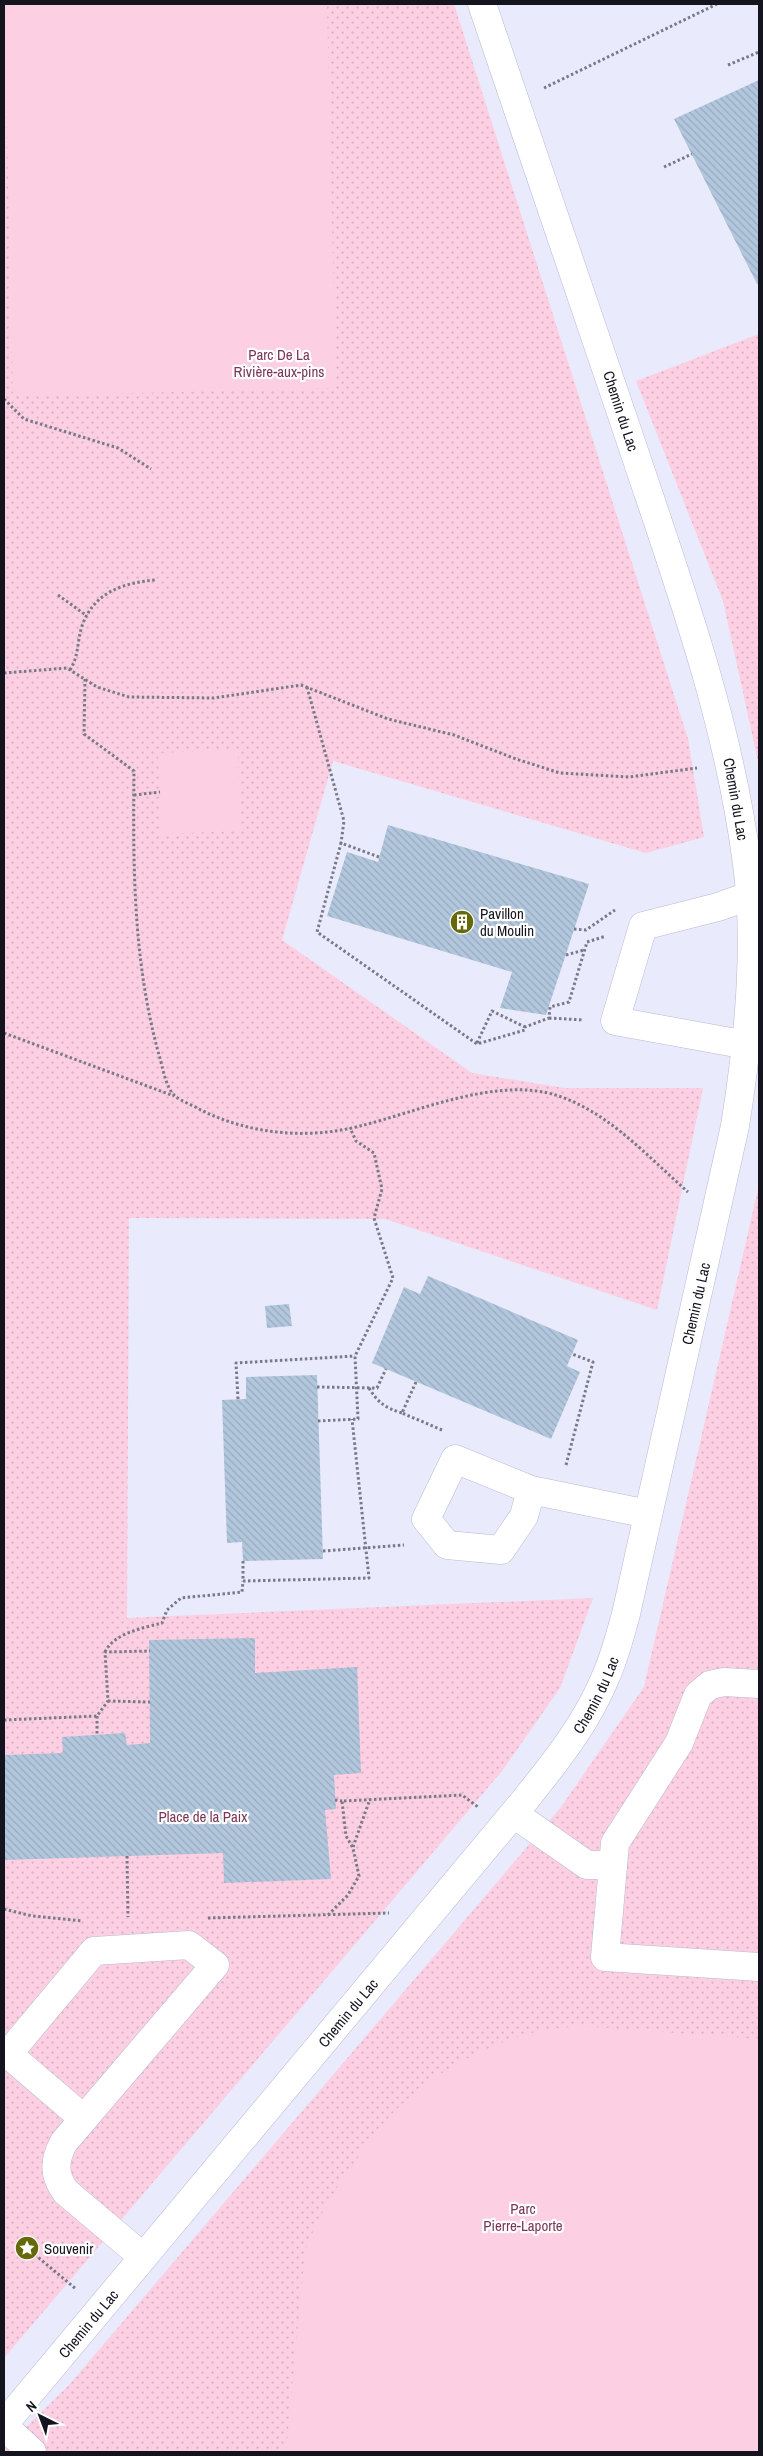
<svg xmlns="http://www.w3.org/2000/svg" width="763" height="2456" viewBox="0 0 763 2456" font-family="'Archivo Narrow',sans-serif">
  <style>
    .park { fill: url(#park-dots) }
    .pitch { fill: #fdcfe2 }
    .building { fill: url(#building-back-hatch) }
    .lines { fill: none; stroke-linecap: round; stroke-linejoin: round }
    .minor-casing { stroke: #b8b9d4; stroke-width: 29 }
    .path { stroke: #797a87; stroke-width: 3; stroke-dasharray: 2.5 2.5; stroke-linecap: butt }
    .minor { stroke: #fff; stroke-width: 28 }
    .labels { text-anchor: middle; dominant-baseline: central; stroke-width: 4.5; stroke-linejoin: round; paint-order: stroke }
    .park-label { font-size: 15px; fill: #7a3657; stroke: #fff }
    .street-label { font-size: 15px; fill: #14141e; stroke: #fff }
    .poi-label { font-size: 15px; fill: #14141e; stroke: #fff; text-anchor: start }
  </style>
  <defs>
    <pattern id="park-dots" width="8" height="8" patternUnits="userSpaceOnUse" patternTransform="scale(1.25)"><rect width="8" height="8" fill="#fdcfe2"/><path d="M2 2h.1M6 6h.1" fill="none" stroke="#d8b1c1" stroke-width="1.8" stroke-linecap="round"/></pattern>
    <pattern id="building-back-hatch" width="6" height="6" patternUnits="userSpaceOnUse" patternTransform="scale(1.25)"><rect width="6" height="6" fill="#b2c7dd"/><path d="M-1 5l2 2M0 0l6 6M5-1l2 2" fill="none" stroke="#98aabd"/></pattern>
  </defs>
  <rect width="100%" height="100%" fill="#e9eafc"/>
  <!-- park -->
  <path class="park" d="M4,4h450l234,735 16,98 -58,16 -313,-92 -51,179 190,133 92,15h139l-46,222 -272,-91 -256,-1 -2,400 466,-20 -33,90 -58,83 -498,587z
    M759,334v432l-36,-165 -87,-220z
    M759,1185v1267h-755v-3l65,-64 464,-545 28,-33 83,-120z"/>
  <!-- pitch -->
  <path class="pitch" d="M4,4h323l9,384 -323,8z
    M238,750l2,81 -79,3 -3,-81z
    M580,2026l179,13v413h-473l19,-200c11,-32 28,-59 47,-86 12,-17 23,-34 37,-49 38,-41 92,-71 146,-85 14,-4 31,-4 45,-6z"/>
  <!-- building -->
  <path class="building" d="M759,80v203l-2,1 -83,-165z
    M388,825l201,59 -43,131 -46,-7 12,-36 -185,-56 20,-64 31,10z
    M428,1276l150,64 -11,26 13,6 -29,67 -179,-76 32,-76 16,7z
    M289,1304l3,22 -25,2 -2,-22z
    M317,1375l6,184 -80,2 -1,-19 -15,1 -5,-143 24,-1v-22z
    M255,1638v35l102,-6 4,106 -27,2 2,34 -11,1 6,69 -107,4 -1,-30 -219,7v-105l59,-2 -1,-16 63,-4 2,12 23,-2 -1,-103z"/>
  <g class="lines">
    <!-- minor casing -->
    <g class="minor-casing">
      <g id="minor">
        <path d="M747,1045l-132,-24 28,-95 75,-19 31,-11"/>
        <path d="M531,1490l-7,26 -23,34 -54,-5 -21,-26 29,-60 76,31 117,24"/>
        <path d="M759,1684l-35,-2 -14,3 -12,10 -19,48 -64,100 -10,114 154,10"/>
        <path d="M514,1814l73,51h26"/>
        <path d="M84,2119l-76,-65 86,-103 95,-6 26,20 -151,177c-10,18 -11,33 2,50l77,65"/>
        <path id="s1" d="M4,2424l521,-624c31,-39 62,-77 81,-124 9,-20 14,-41 20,-62l109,-488c13,-81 23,-180 12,-262 -19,-148 -71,-287 -118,-428 -48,-144 -97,-288 -147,-432"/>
        <path d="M4,2426l28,26"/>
      </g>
    </g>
    <!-- path -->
    <path class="path" d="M728,65l31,-13
      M544,88l173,-84
      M664,167l28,-13
      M4,399l20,20 94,29 33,21
      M58,595l29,21
      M70,670c9,-14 7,-29 12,-44 12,-34 41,-43 73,-46
      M4,673l63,-5 30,19 32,10 85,1 87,-13 87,34 66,16 62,24 44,14 69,4 68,-9
      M85,679l-1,55 50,37c-1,96 -1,190 25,284 4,12 6,32 16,41 6,5 17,9 24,13 49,25 107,31 161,17 57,-14 133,-48 192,-32 54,15 95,62 136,98
      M307,687l37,134 -3,22
      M134,795l26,-3
      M379,857l-38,-14 -24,89 160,112 48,-14v-3l24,-9 1,-11 19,-5 18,-60 19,-6
      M574,929l12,1 29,-20
      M566,955l18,-5
      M549,1018l35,2
      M4,1033l170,63
      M477,1043l15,-32 33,16
      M416,1382l-14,31 40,17
      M317,1387l60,1 9,-19
      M369,1388c9,15 17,20 33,25
      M238,1399l-2,-36 119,-7
      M318,1421l40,-2 -3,-63 38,-78 -19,-60 8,-29 -8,-36 -18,-12 -6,-13
      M566,1465l27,-103 -21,-8
      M323,1551l81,-6
      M243,1561v20l126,-3 -17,-159
      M105,1652c9,-19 38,-24 57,-29l5,-13 14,-12 61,-6 1,-11
      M108,1701l42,1
      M97,1716v19
      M4,1720l93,-4 11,-15 -3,-49 45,-1
      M335,1800l7,1
      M353,1847l17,-48
      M127,1856l1,61
      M4,1909l28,7 50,5
      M328,1915l20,-20 11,-19 -6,-28 -7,-12 -4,-35 120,-6 16,12
      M208,1918l181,-5
      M27,2248l49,41"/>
    <!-- minor -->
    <use href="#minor" class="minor"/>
  </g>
  <!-- icons -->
  <defs>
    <g id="building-disc" transform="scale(1.25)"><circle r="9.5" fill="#656909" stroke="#fff"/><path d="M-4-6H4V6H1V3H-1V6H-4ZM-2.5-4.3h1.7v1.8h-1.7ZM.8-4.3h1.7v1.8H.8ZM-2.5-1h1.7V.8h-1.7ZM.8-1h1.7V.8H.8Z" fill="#fff"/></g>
    <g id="sight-disc" transform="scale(1.25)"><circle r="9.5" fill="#656909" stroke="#fff"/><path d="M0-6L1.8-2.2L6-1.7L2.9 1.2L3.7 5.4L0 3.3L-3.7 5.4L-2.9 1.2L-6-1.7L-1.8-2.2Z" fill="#fff"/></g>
  </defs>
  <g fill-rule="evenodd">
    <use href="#building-disc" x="462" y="922"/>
    <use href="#sight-disc" x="27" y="2248"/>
  </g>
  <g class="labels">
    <!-- park labels -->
    <g class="park-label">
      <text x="279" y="354">Parc De La<tspan x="279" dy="17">Rivière-aux-pins</tspan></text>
      <text x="203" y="1816">Place de la Paix</text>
      <text x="523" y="2208">Parc<tspan x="523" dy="17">Pierre-Laporte</tspan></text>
    </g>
    <!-- street labels -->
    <g class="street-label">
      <text transform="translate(621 411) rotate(72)">Chemin du Lac</text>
      <text transform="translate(736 799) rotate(80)">Chemin du Lac</text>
      <text stroke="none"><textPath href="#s1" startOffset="1345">Chemin du Lac</textPath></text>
      <text stroke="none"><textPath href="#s1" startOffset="940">Chemin du Lac</textPath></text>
      <text stroke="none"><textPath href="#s1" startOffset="536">Chemin du Lac</textPath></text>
      <text stroke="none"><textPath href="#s1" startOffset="131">Chemin du Lac</textPath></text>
    </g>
    <!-- poi labels -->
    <g class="poi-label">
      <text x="480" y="913">Pavillon<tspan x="480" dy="17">du Moulin</tspan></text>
      <text x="44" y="2248">Souvenir</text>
    </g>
  </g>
  <!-- border -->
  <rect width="763" height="2456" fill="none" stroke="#14141e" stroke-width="10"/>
  <!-- north arrow -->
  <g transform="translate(40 2416) rotate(318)" stroke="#ffffff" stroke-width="4" paint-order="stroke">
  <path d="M0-4L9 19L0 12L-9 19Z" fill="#14141e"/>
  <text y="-8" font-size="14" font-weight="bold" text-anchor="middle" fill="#14141e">N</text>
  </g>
</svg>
